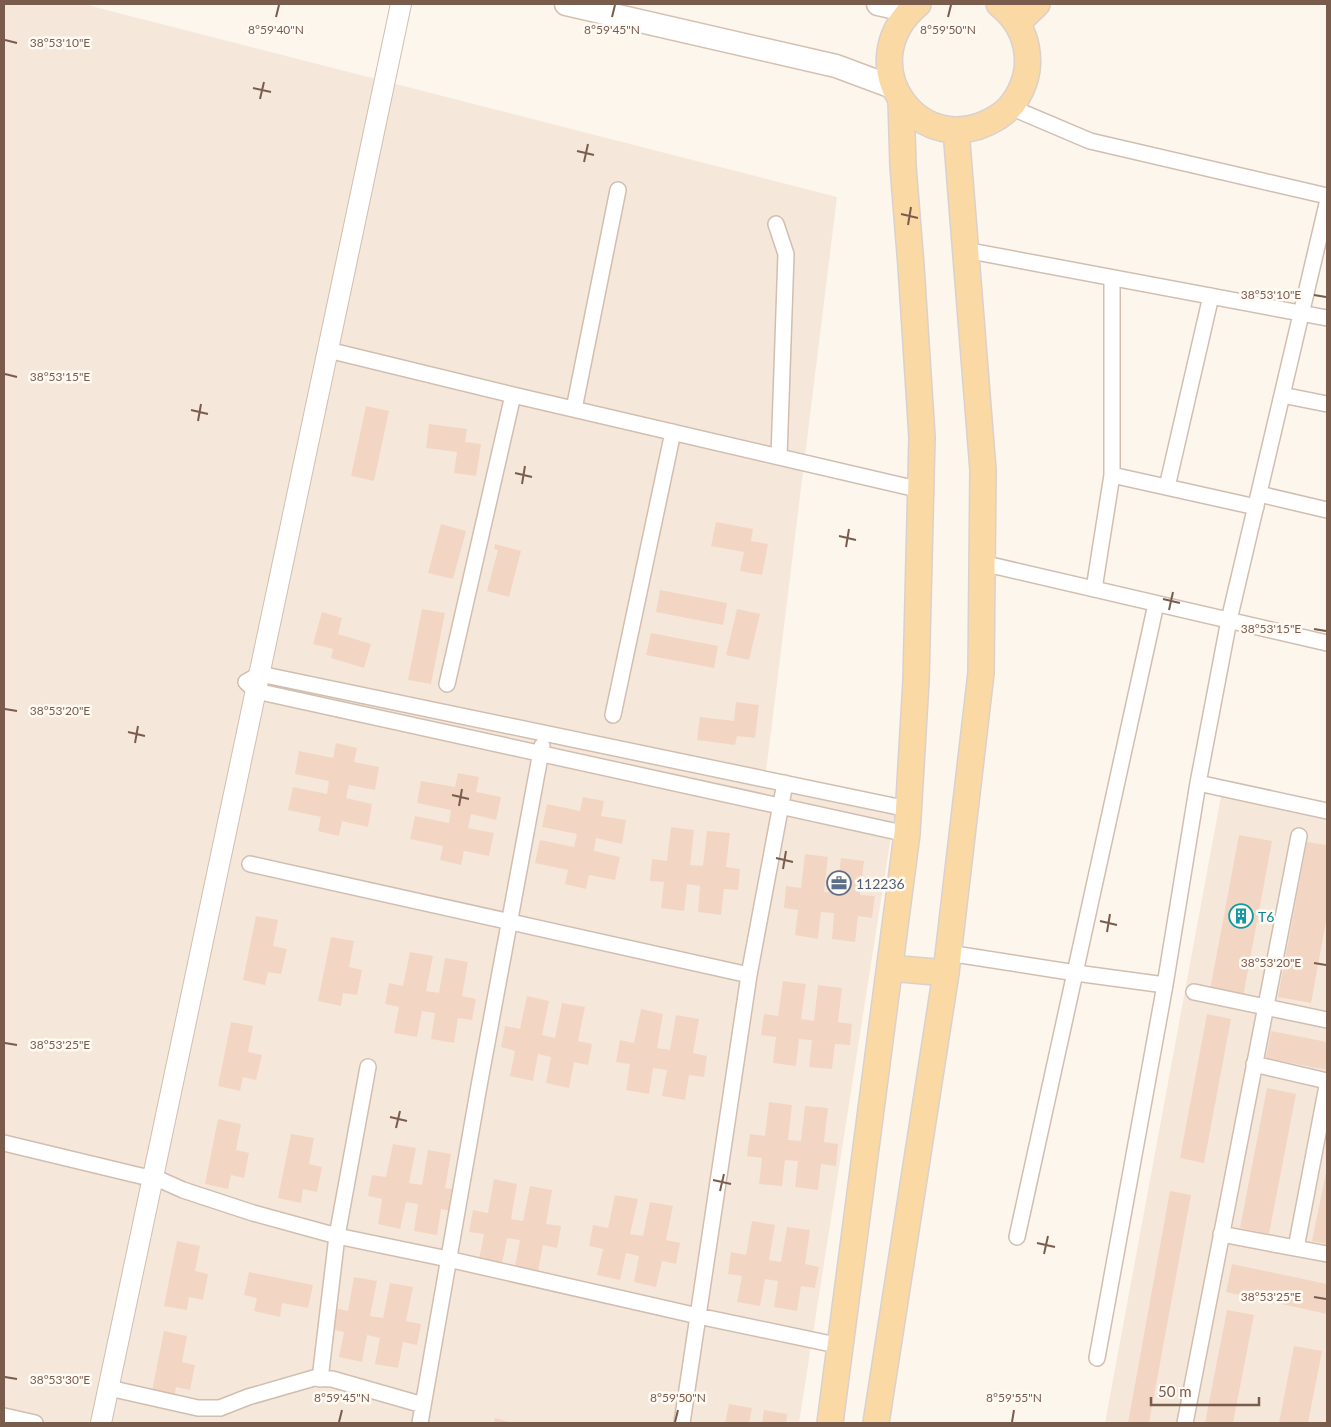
<svg xmlns="http://www.w3.org/2000/svg" width="1331" height="1427" viewBox="0 0 1331 1427" font-family="Lato,sans-serif">
  <style>
    .residential { fill: #f5e8da }
    .building { fill: #f3d5c3 }
    .lines { fill: none; stroke-linecap: round; stroke-linejoin: round }
    .minor-casing { stroke: #d1beb0; stroke-width: 18 }
    .tertiary-casing { stroke: #d1beb0; stroke-width: 22 }
    .secondary-casing { stroke: #d6c0b0; stroke-width: 25 }
    .primary-casing { stroke: #dad1cd; stroke-width: 28 }
    .minor { stroke: #fff; stroke-width: 15 }
    .tertiary { stroke: #fff; stroke-width: 20 }
    .secondary { stroke: #fff; stroke-width: 22 }
    .primary { stroke: #fbd9a5; stroke-width: 25 }
    .ticks { fill: none; stroke: #7a5c4d; stroke-width: 2 }
    .labels { text-anchor: middle; dominant-baseline: central; stroke-width: 5; stroke-linejoin: round; paint-order: stroke }
    .service-label { font-size: 14px; fill: #4e5e75; stroke: #fffaf3; text-anchor: start }
    .culture-label { font-size: 14px; fill: #0d838f; stroke: #fffaf3; text-anchor: start }
    .ticks-label { font-size: 12px; text-anchor: middle; fill: #7a5c4d; stroke: #fffaf3; stroke-width: 5; stroke-linejoin: round; paint-order: stroke }
  </style>
  <rect width="100%" height="100%" fill="#fdf6ec"/>
  <!-- residential -->
  <path class="residential" d="M4,4h79l754,193 -71,575 131,26 -98,625h-795z
    M1224,780l103,23v620h-222z"/>
  <!-- building -->
  <path class="building" d="M366,406l23,5 -15,70 -23,-5z
    M429,424l38,5 -2,13 16,2 -5,32 -22,-3 3,-21 -31,-4z
    M716,522l37,7 -2,12 17,3 -6,31 -22,-4 4,-19 -33,-6z
    M441,524l25,7 -13,48 -25,-6z
    M495,544l26,7 -12,46 -22,-6 11,-41 -4,-1z
    M660,590l67,13 -4,22 -67,-13z
    M422,609l23,4 -14,71 -23,-4z
    M737,609l23,5 -11,46 -23,-5z
    M322,612l20,6 -4,16 33,10 -7,24 -33,-10 2,-9 -20,-5z
    M651,633l67,13 -4,22 -68,-13z
    M736,702l23,3 -4,33 -18,-2 -2,9 -38,-5 3,-23 34,4z
    M336,743l21,5 -3,14 25,5 -4,23 -26,-5 -3,13 26,6 -4,23 -26,-6 -3,15 -21,-5 3,-14 -33,-7 5,-23 34,7 2,-13 -34,-7 4,-23 34,7z
    M458,773l21,4 -3,15 25,5 -5,23 -25,-6 -3,14 26,5 -5,23 -25,-5 -3,14 -21,-5 3,-14 -33,-7 5,-23 34,7 2,-13 -34,-7 4,-22 34,6z
    M583,797l21,4 -3,15 25,4 -4,24 -26,-6 -2,13 26,6 -5,23 -26,-5 -3,14 -21,-5 3,-14 -33,-7 5,-23 34,7 3,-13 -35,-7 5,-23 33,7z
    M671,827l23,3 -4,35 13,1 4,-35 23,2 -4,34 14,2 -2,21 -14,-1 -3,26 -23,-3 2,-26 -13,-2 -3,27 -23,-3 3,-26 -14,-1 2,-22 15,2z
    M1239,835l33,6 -29,156 -33,-7z
    M1307,842l20,3v71l-16,87 -33,-6z
    M805,854l23,3 -4,35 13,1 4,-35 23,3 -4,34 15,1 -3,22 -14,-2 -3,26 -23,-3 2,-26 -13,-1 -3,27 -23,-4 3,-25 -14,-2 2,-22 15,2z
    M256,916l22,4 -5,26 14,3 -6,25 -13,-2 -3,13 -22,-5z
    M331,937l23,4 -5,26 13,3 -5,25 -14,-2 -2,13 -23,-5z
    M410,952l23,4 -7,35 13,2 6,-35 23,4 -6,34 14,3 -4,21 -14,-2 -4,25 -23,-4 4,-26 -13,-2 -5,26 -23,-4 5,-26 -14,-3 4,-21 14,3z
    M783,981l23,3 -5,35 13,2 4,-36 24,3 -4,34 14,2 -2,21 -15,-1 -3,25 -23,-2 3,-27 -13,-1 -3,27 -23,-3 3,-26 -15,-2 3,-21 14,2z
    M527,996l22,5 -7,34 13,3 7,-35 23,4 -7,34 14,3 -4,21 -14,-3 -5,26 -23,-5 5,-26 -13,-3 -5,27 -23,-5 5,-25 -14,-4 4,-21 15,3z
    M641,1009l22,5 -6,34 13,2 6,-35 23,4 -6,34 14,3 -3,21 -15,-2 -4,25 -23,-4 5,-26 -14,-2 -4,26 -23,-4 4,-26 -14,-2 4,-22 14,3z
    M1207,1014l24,5 -27,144 -24,-5z
    M231,1022l22,4 -5,26 14,3 -6,25 -13,-3 -3,14 -22,-5z
    M1271,1031l56,11v28l-61,-12z
    M1267,1088l29,6 -27,140 -29,-6z
    M769,1102l23,3 -4,35 13,1 4,-35 23,2 -4,34 14,2 -2,22 -15,-2 -3,26 -23,-3 3,-26 -13,-1 -3,26 -23,-2 3,-26 -15,-2 3,-22 15,2z
    M218,1119l23,5 -5,26 13,3 -5,25 -13,-3 -3,14 -23,-5z
    M291,1134l23,4 -5,26 13,3 -5,25 -14,-3 -2,14 -23,-5z
    M393,1144l23,4 -7,35 13,2 6,-35 23,4 -6,34 14,2 -3,22 -15,-3 -4,26 -23,-4 4,-27 -12,-2 -6,27 -22,-5 4,-25 -14,-3 4,-21 14,2z
    M1326,1173h1v71l-15,-3z
    M494,1179l23,5 -6,35 12,2 7,-35 22,4 -6,34 15,2 -4,22 -14,-3 -5,26 -23,-5 5,-26 -13,-2 -5,26 -23,-4 5,-26 -15,-2 4,-22 15,3z
    M1170,1191l21,4 -42,228h-21z
    M615,1195l23,4 -8,35 13,2 7,-34 23,4 -7,34 14,3 -4,21 -14,-3 -6,26 -22,-5 5,-26 -13,-3 -6,27 -23,-5 6,-26 -14,-3 4,-21 15,3z
    M752,1221l23,4 -6,35 12,2 6,-35 23,3 -5,34 14,3 -4,21 -14,-2 -4,25 -23,-4 4,-26 -13,-2 -5,27 -23,-4 5,-26 -14,-2 3,-22 15,3z
    M177,1241l23,5 -5,25 13,3 -5,26 -14,-3 -2,13 -23,-4z
    M1232,1264l95,20v30l-101,-22z
    M249,1272l64,13 -5,23 -26,-5 -2,14 -26,-6 3,-13 -13,-3z
    M354,1277l23,4 -7,35 13,2 7,-35 23,4 -7,34 15,3 -4,21 -14,-3 -5,26 -23,-4 5,-26 -13,-3 -5,27 -23,-5 5,-25 -15,-3 5,-21 14,3z
    M1227,1310l27,5 -21,108h-28z
    M164,1331l23,5 -5,26 13,3 -5,25 -14,-3 -2,14 -23,-5z
    M1294,1346l28,5 -14,72h-29z
    M729,1404l23,4 -3,15h-24z
    M764,1410l23,4 -1,9h-24z
    M495,1418l18,5h-19z"/>
  <g class="lines">
    <!-- minor casing -->
    <g class="minor-casing">
      <path id="minor" d="M1010,107l80,34 237,55
        M776,224l10,30 -7,203
        M965,250l362,68
        M328,350l185,45 408,95
        M1282,395l45,9
        M574,409l44,-219
        M1112,475l144,32
        M1167,487l44,-191
        M1259,494l68,16
        M982,563l345,80
        M1094,589l18,-114v-196
        M447,684l66,-289
        M613,715l60,-283
        M1198,783l129,28
        M907,834l-651,-143 -10,-9 14,-8 648,135
        M250,864l499,111
        M948,953l128,20 89,12
        M1194,992l133,28
        M1254,1064l73,17
        M4,1143l137,33 13,1 29,13 70,23 84,23 111,23 250,57 143,30
        M1221,1234l106,20
        M1017,1237l139,-633
        M1296,1248l31,-162
        M1097,1358l68,-373 33,-202 31,-163 98,-416
        M320,1379l17,-143 31,-169
        M109,1388l89,20h22l28,-11 66,-19 18,1 91,26
        M4,1416l31,7
        M420,1423l59,-337 63,-340
        M682,1423l67,-448 36,-192
        M1185,1423l114,-587"/>
    </g>
    <!-- tertiary casing -->
    <g class="tertiary-casing">
      <path id="tertiary" d="M101,1423l300,-1419"/>
    </g>
    <!-- secondary casing -->
    <g class="secondary-casing">
      <path id="secondary" d="M566,4l270,62 59,22
        M878,4l31,7"/>
    </g>
    <!-- primary casing -->
    <g class="primary-casing">
      <path id="primary" d="M918,4c-71,60 3,162 80,113 15,-9 26,-28 29,-47 3,-26 -7,-50 -28,-66
        M1017,23l20,-19
        M890,968l56,5
        M830,1423l77,-589 9,-153 6,-244 -11,-171 -8,-100 -2,-66
        M876,1423l70,-450 35,-300 2,-203 -27,-340"/>
    </g>
    <!-- minor -->
    <use href="#minor" class="minor"/>
    <!-- tertiary -->
    <use href="#tertiary" class="tertiary"/>
    <!-- secondary -->
    <use href="#secondary" class="secondary"/>
    <!-- primary -->
    <use href="#primary" class="primary"/>
  </g>
  <!-- ticks -->
  <path class="ticks" d="M276,17l3,-12M612,17l3,-12M948,17l3,-12M5,40l12,3M253,88l18,4M260,99l4,-17M577,151l17,4M584,162l4,-18M901,214l17,4M908,225l3,-18M1314,295l12,2M5,374l12,3M191,410l17,4M198,421l3,-17M515,473l17,4M522,484l3,-18M839,536l17,4M846,547l3,-18M1163,599l17,4M1169,610l4,-18M1314,629l12,2M5,709l12,2M128,732l17,4M135,743l3,-17M452,795l17,4M459,806l3,-17M776,858l17,4M783,869l3,-18M1100,921l17,4M1107,932l3,-18M1314,963l12,2M5,1043l12,2M390,1117l17,4M396,1128l4,-17M713,1180l18,4M720,1191l4,-17M1037,1243l18,4M1044,1254l4,-18M1314,1297l12,2M5,1377l12,2M339,1422l3,-12M675,1422l3,-12M1012,1422l2,-12"/>
  <!-- icons -->
  <defs>
    <g id="office-ring" transform="scale(1.25)"><circle r="9.5" fill="#fffaf3" stroke="#5c6f8a" stroke-width="1.5"/><path d="M-6-3h4V-5.5h4V-3h4V5H-6ZM-1-4.5V-3h2v-1.5ZM-6 0V1H6V0Z" fill="#5c6f8a"/></g>
    <g id="building-ring" transform="scale(1.25)"><circle r="9.5" fill="#fffaf3" stroke="#0f9aa8" stroke-width="1.5"/><path d="M-4-6H4V6H1V3H-1V6H-4ZM-2.5-4.3h1.7v1.8h-1.7ZM.8-4.3h1.7v1.8H.8ZM-2.5-1h1.7V.8h-1.7ZM.8-1h1.7V.8H.8Z" fill="#0f9aa8"/></g>
  </defs>
  <g fill-rule="evenodd">
    <use href="#office-ring" x="839" y="883"/>
    <use href="#building-ring" x="1241" y="916"/>
  </g>
  <g class="labels">
    <!-- service labels -->
    <g class="service-label">
      <text x="856" y="883">112236</text>
    </g>
    <!-- culture labels -->
    <g class="culture-label">
      <text x="1258" y="916">T6</text>
    </g>
  </g>
  <g class="ticks-label">
    <text x="276" y="34">8°59'40"N</text>
    <text x="948" y="34">8°59'50"N</text>
    <text x="612" y="34">8°59'45"N</text>
    <text x="60" y="47">38°53'10"E</text>
    <text x="1271" y="299">38°53'10"E</text>
    <text x="60" y="381">38°53'15"E</text>
    <text x="1271" y="633">38°53'15"E</text>
    <text x="60" y="715">38°53'20"E</text>
    <text x="1271" y="967">38°53'20"E</text>
    <text x="60" y="1049">38°53'25"E</text>
    <text x="1271" y="1301">38°53'25"E</text>
    <text x="60" y="1384">38°53'30"E</text>
    <text x="342" y="1402">8°59'45"N</text>
    <text x="678" y="1402">8°59'50"N</text>
    <text x="1014" y="1402">8°59'55"N</text>
  </g>
  <!-- border -->
  <rect width="1331" height="1427" fill="none" stroke="#7a5c4d" stroke-width="10"/>
  <!-- scale -->
  <path d="M1151 1397v8h108v-8" fill="none" stroke="#7a5c4d" stroke-width="2.5"/>
  <text x="1158" y="1397" font-size="15" fill="#7a5c4d" stroke="#fffaf3" stroke-width="4" paint-order="stroke">50 m</text>
</svg>
